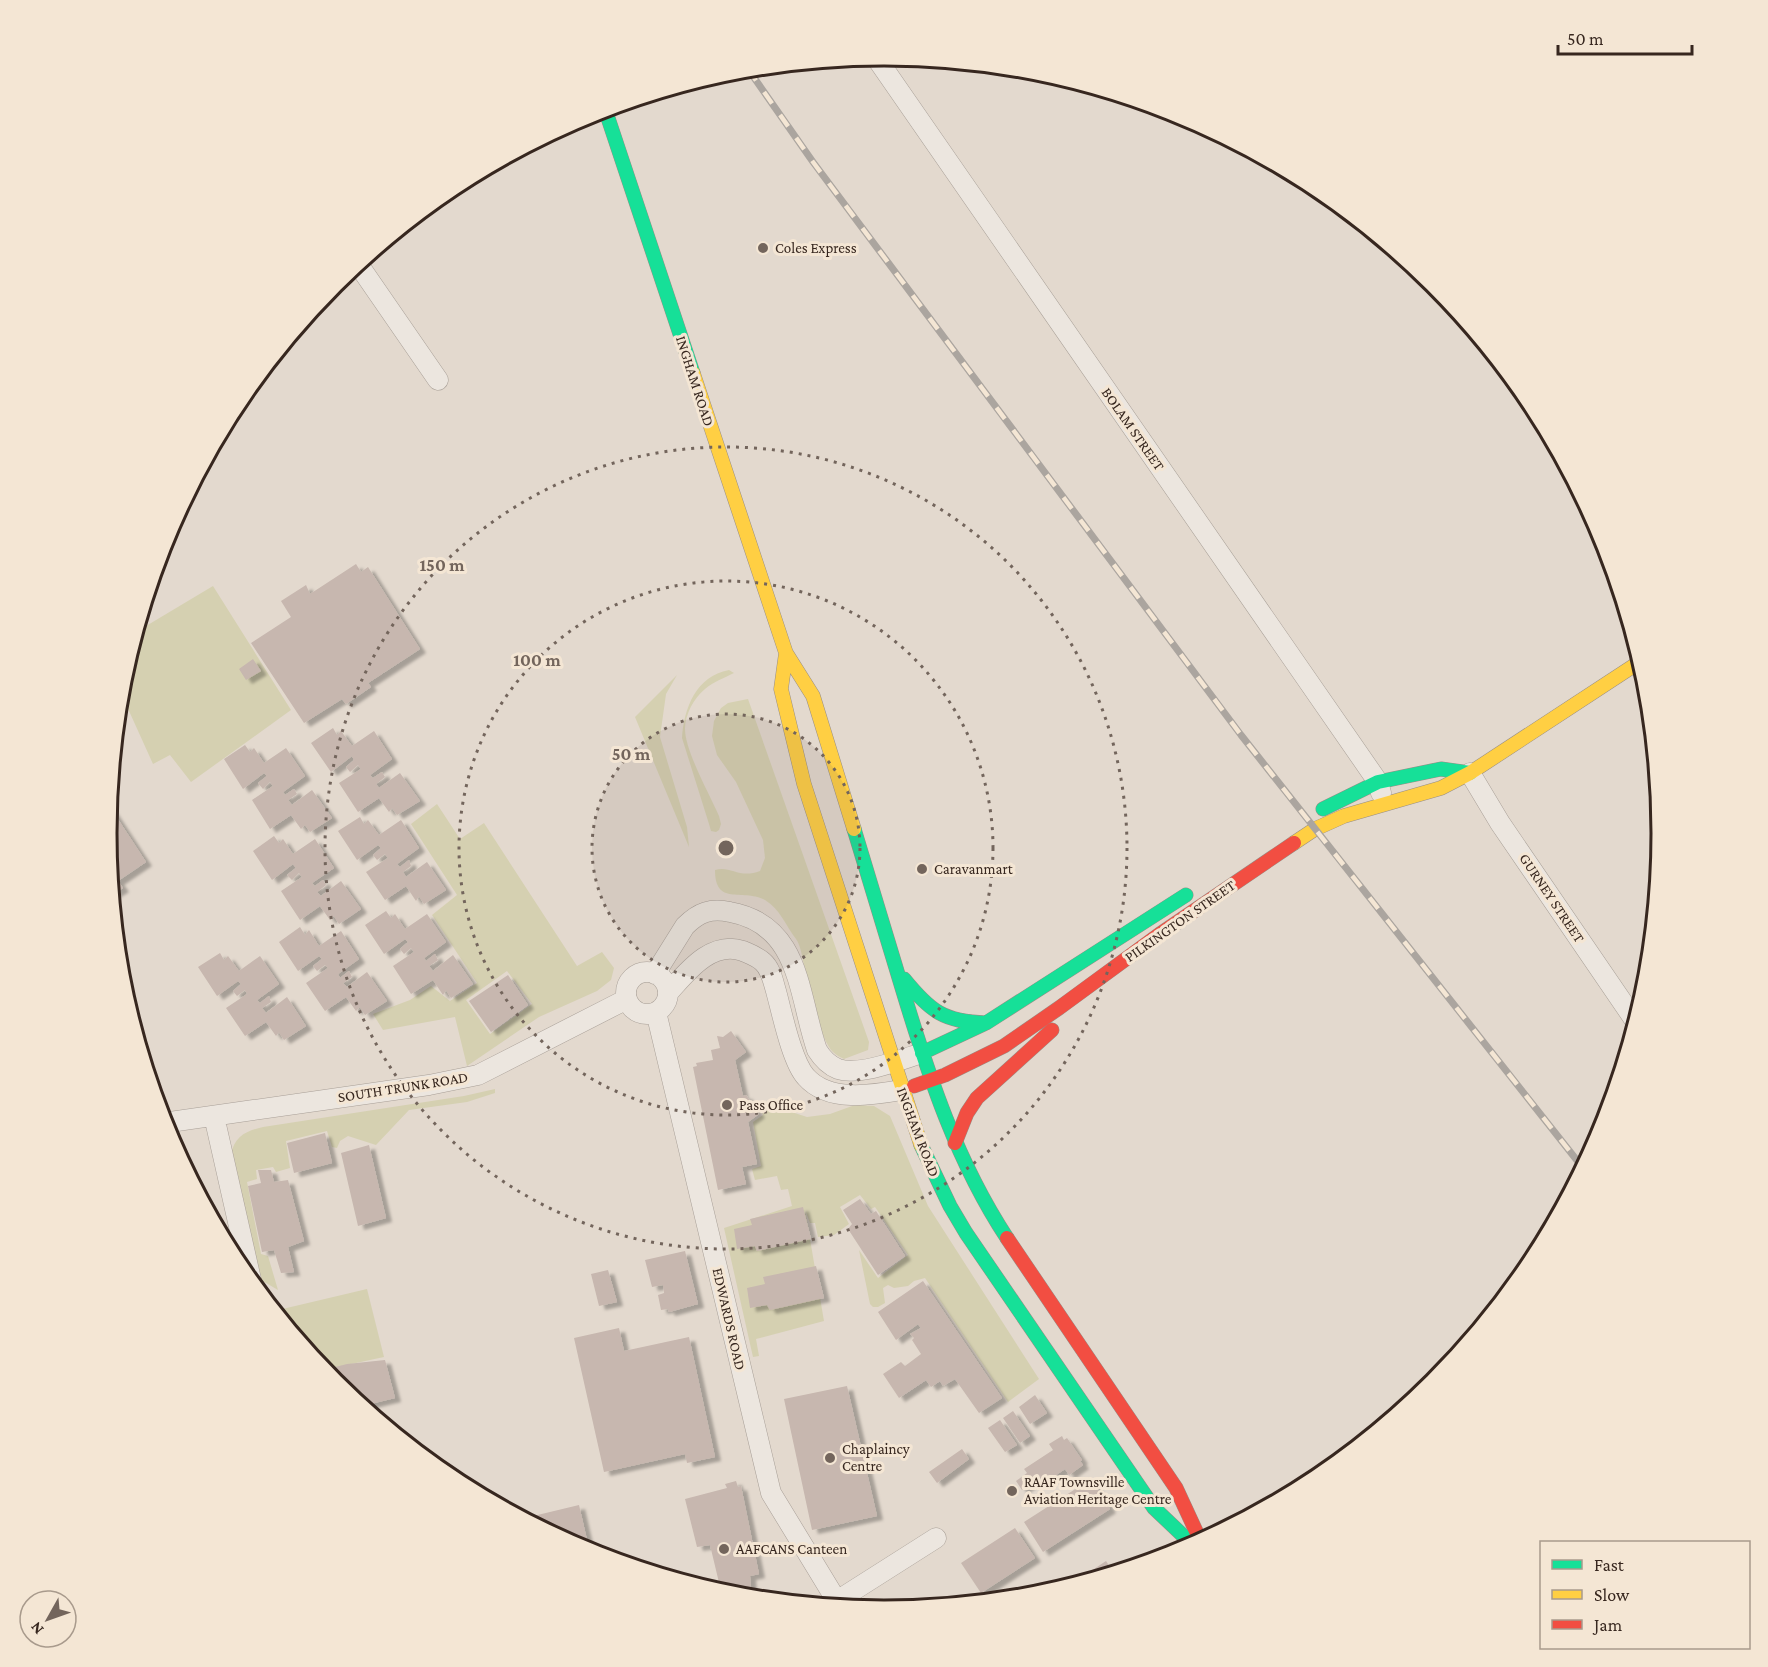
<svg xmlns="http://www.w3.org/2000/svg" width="1768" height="1667" viewBox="0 0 1768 1667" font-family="'Crimson Pro',serif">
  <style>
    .green { fill: #d5d0b1; fill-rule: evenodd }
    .building { fill: #c7b7af; filter: url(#shadow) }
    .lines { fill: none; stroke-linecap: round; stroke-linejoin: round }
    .street-casing { stroke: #a89f97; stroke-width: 21 }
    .fast-casing { stroke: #988e86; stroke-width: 15 }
    .slow-casing { stroke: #988e86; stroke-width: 15 }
    .jam-casing { stroke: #988e86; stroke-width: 15 }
    .street { stroke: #ece6df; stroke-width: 20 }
    .fast { stroke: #16e098; stroke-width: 14 }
    .slow { stroke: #ffcf43; stroke-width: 14 }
    .jam { stroke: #f24e42; stroke-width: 14 }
    .rail-casing { stroke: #aba59f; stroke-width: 7 }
    .rail { stroke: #f4e6d4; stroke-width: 4.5; stroke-dasharray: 14; stroke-linecap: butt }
    .ring { fill: none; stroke: #73655c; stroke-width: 3; stroke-dasharray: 3 6 }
    .poi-dot { fill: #73655c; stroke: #f4e6d4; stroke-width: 2 }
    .labels { text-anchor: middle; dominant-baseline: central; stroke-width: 6; stroke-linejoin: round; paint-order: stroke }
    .poi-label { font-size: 15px; fill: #37271f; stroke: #f4e6d4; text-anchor: start }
    .street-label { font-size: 15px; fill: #37271f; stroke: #f4e6d4 }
    .rim { fill: none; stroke: #37271f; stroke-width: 3 }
    .centre { fill: #73655c; stroke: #f4e6d4; stroke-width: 3 }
    .ring-label { font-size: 18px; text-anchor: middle; font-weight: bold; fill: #73655c; stroke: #f4e6d4; stroke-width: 6; stroke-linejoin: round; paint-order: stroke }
  </style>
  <defs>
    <filter id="shadow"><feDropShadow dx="6" dy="4" stdDeviation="1.5" flood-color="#0004"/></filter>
  </defs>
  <rect width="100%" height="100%" fill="#e3d9ce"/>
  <!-- green -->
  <path class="green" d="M213,586l78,124 -100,72 -21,-27 -17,9 -33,-73 1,-10 15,-49z
    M729,670l5,3c-10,5 -21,9 -29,16 -11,9 -20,25 -20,40 0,22 25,66 34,87l2,8 -2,6 -3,2 -5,-1 -2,-7 -27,-86c2,-30 14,-62 47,-68z
    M677,675l-11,19 -6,43 27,90 2,20 -54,-130z
    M748,699l121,343 -1,8 -24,9c-4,-2 -8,-4 -11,-7 -14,-13 -23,-67 -29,-87 -2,-8 -3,-19 -8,-26 -10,-13 -16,-30 -31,-39 -22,-12 -50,7 -50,-30 15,-5 24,9 45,1l5,-13 -2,-18 -27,-58 -19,-27 -5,-19 2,-15 7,-13 7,-5z
    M437,804l23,35 24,-16 93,143 25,-14 12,16 -3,12 -14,11 -58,26 -72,49 -12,-49 -72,13 -10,-16 37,-14 21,-14 19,15 27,-18 -45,-68 25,-20 -46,-71zM507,971l25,33 -42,30 -24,-34z
    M495,1089v4l-28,9 -58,8 -33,35 -28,-9 -8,5 -3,7 -5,-1 -5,-16 -41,10 4,27 -14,4 -3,-5 -17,3 1,9 -10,3 14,72 7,2 10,34 -17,-10 -5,-8 -25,-118c4,-18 15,-23 32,-27l201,-31z
    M764,1103l43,14 23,-3 25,-9 19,1 16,10 38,90 111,173 -31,23 -83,-124 -11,3 -6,5 -14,2 -6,-3 -5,3 2,15 -7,4h-5l-3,-3 -11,-54 19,28 30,-23 -33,-48 -4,2 -11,-14 -20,12 9,17 -15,11 -16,2 -3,-14h-5l-5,-13 19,111 -68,18 3,17 -6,1 -29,-129 68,-22 -4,-17 -7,1 -4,-14 -22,4 -3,-11 9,-3 -8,-44 10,-7 -3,-8z
    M367,1289l17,68 -61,13 -49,-59z"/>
  <!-- building -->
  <path class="building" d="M356,564l5,8 7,-5 52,82 -52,34 3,4 -25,17 -4,-5 -38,24 -53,-80 40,-26 -10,-16 25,-16 4,9z
    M253,659l8,12 -15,9 -7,-11z
    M333,728l4,7 4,-4 11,15 22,-15 18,28 -22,16 3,3 9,-6 3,5 -9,7 3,4 21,-15 20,28 -23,14 -5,-7 -3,4 -10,-14 -21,14 -19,-29 22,-14 -3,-4 -8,7 -4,-5 8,-7 -2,-4 -21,16 -20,-29z
    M245,745l5,7 4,-4 10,15 22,-15 19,28 -22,16 2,3 9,-6 3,5 -9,6 4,5 20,-15 20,28 -22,14 -5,-7 -4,4 -10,-14 -21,14 -18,-29 21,-14 -3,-4 -7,7 -5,-6 9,-7 -3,-3 -21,16 -19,-30z
    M110,807l36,55 -28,19 5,7 -11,7 -6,-62z
    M360,817l4,7 4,-4 11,15 22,-15 18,28 -22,16 3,3 9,-7 2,6 -8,6 3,5 21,-15 19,28 -22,14 -5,-8 -3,5 -10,-15 -21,14 -19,-28 22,-14 -3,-4 -8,6 -4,-5 8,-7 -3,-3 -21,15 -19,-29z
    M274,836l5,7 4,-4 10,15 22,-15 19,29 -22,15 3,3 8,-6 3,5 -9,7 4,4 20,-15 20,28 -22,15 -5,-8 -4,4 -10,-14 -20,14 -19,-29 21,-14 -3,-4 -7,7 -5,-5 9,-7 -3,-4 -21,16 -19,-29z
    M386,911l5,7 4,-4 10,15 22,-15 19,28 -22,16 2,3 9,-7 3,6 -9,6 4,5 20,-16 20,29 -22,14 -5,-8 -3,5 -10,-15 -22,14 -18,-28 21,-14 -3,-4 -7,6 -4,-5 8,-7 -3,-3 -21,15 -19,-29z
    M300,927l5,8 4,-5 10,16 22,-15 18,28 -21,15 2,4 9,-7 3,6 -9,6 4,4 20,-15 20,29 -22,14 -5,-8 -4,4 -10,-14 -21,14 -19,-28 22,-15 -3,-3 -8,6 -4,-5 9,-7 -3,-3 -21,15 -19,-29z
    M220,953l4,7 4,-4 11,15 21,-15 19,28 -22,16 3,3 9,-7 2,6 -9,6 4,5 21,-16 19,29 -22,14 -5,-8 -3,4 -10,-14 -21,14 -19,-28 21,-14 -2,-4 -8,6 -4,-5 8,-7 -3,-3 -21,15 -19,-29z
    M508,975l20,30 -37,27 -22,-31z
    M731,1031l15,21 -11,8 8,36 3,-1 13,19 -11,8 9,42 -15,3 4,17 -28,6 -25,-123 4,-1 -1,-3 17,-3 -2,-10 9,-2 -3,-12 6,1z
    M325,1133l7,30 -38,10 -7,-30z
    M369,1145l17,73 -28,8 -17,-73z
    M258,1170h13l3,12 14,-2 16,61 -16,6 6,25 -13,1 -7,-23 -12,2 -14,-66 13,-3z
    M860,1199l11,15 5,-3 29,45 -27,19 -30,-46 4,-5 -9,-14z
    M803,1207l8,32 -54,12 -2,-5 -18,3 -3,-20 18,-4 -2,-6z
    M685,1251l13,53 -29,8 -1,-3 -7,1 -3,-15 6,-2 -1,-8 -11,2 -7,-27z
    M816,1266l8,32 -54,12 -3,-5 -17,3 -3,-20 18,-4 -2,-7z
    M608,1270l9,32 -18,4 -8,-32z
    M923,1281l79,117 -23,15 -24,-34 -12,7 -3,-5 -9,6 -5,-7 -27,18 -16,-24 18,-12 4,4 16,-12 -9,-14 2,-2 -4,-4 11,-6 -3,-4 -22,16 -18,-28z
    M619,1328l5,23 65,-14 26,120 -28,6 -2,-9 -81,18 -30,-134z
    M385,1360l10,38 -33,8 -28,-23 -11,-13 24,-6z
    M847,1386l30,130 -65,14 -28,-131z
    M1035,1395l12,18 -17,11 -11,-17z
    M1013,1411l17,25 -10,7 -17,-25z
    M1000,1420l17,25 -12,7 -17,-24z
    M1062,1436l2,4 3,-2 15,22 -2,1 3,4 -14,10 -4,-6 -21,14 -4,-5 -18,12 -6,-9 11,-8 -3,-4 29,-19 -4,-6z
    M962,1449l7,10 -32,24 -8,-11z
    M1091,1479l19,30 -67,43 -19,-30z
    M736,1481l2,6 3,-1 18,88 -9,2 1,12 -9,2 2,8 -28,-6 5,-1 -11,-46 -13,2 -12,-48 42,-11 -2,-4z
    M579,1505l11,48 -64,-33 -1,-2z
    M1015,1528l20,30 -54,35 -20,-30z
    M1106,1561l8,12 -43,13 -1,-1z"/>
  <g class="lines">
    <!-- street casing -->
    <g class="street-casing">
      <path id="street" d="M875,56l503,726 3,11
        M358,264l80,116
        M1470,773l30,50 136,199
        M626 993a21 21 0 1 1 42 0a21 21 0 1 1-42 0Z
        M655,974l30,-48c14,-14 26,-18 45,-14 71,13 68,83 87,138 5,8 11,15 21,19 22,7 62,-9 84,-16
        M668,993c19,-21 43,-53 75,-42 7,3 15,6 20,11 8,7 10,19 13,29 6,22 16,71 30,86 23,26 67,18 96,13
        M656,1012l115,481 67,110
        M214,1116l38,168
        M163,1123l266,-38 49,-10 149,-76
        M829,1606l107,-68"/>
    </g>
    <!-- fast casing -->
    <g class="fast-casing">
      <path id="fast" d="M605,109l88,264
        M1323,809l55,-27 63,-13 29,4
        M854,829c16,54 33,108 49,162 26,86 54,171 104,247
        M904,979c26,32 40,43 82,44
        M922,1053l64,-30 200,-128
        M921,1145l29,61 16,27 188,275 40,38"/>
    </g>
    <!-- slow casing -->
    <g class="slow-casing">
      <path id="slow" d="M693,373l93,280 27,43 41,133
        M786,653l-5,36 23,95 117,361
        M1294,843l21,-14 29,-13 97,-28 29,-15 171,-112"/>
    </g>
    <!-- jam casing -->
    <g class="jam-casing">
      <path id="jam" d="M914,1086l31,-11 59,-29 55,-38 101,-74 134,-91
        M955,1143l12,-30 10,-15 75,-68
        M1007,1238l169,250 25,54"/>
    </g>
    <!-- street -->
    <use href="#street" class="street"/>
    <!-- fast -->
    <use href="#fast" class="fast"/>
    <!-- slow -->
    <use href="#slow" class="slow"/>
    <!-- jam -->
    <use href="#jam" class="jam"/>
    <!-- rail casing -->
    <g class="rail-casing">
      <path id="rail" d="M748,69l65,93 428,573 342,433"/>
    </g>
    <!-- rail -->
    <use href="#rail" class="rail"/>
  </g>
  <!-- distance rings -->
  <circle cx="726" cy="848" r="134" fill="#73655c" fill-opacity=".12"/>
  <g class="ring">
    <circle cx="726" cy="848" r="134"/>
    <circle cx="726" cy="848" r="267"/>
    <circle cx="726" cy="848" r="401"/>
  </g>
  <!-- markers -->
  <g class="poi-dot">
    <circle cx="763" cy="248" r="6"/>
    <circle cx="922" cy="869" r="6"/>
    <circle cx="727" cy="1105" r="6"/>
    <circle cx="830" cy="1458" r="6"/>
    <circle cx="1012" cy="1491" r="6"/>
    <circle cx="724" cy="1549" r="6"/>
  </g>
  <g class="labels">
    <!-- poi labels -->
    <g class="poi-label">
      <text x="775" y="248">Coles Express</text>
      <text x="934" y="869">Caravanmart</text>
      <text x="739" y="1105">Pass Office</text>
      <text x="842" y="1449">Chaplaincy<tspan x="842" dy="17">Centre</tspan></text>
      <text x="1024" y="1482">RAAF Townsville<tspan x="1024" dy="17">Aviation Heritage Centre</tspan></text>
      <text x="736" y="1549">AAFCANS Canteen</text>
    </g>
    <!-- street labels -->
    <g class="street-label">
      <text transform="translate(695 381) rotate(72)">INGHAM ROAD</text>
      <text transform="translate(1133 429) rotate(55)">BOLAM STREET</text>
      <text transform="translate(1552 898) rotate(56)">GURNEY STREET</text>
      <text transform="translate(1180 921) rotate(-35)">PILKINGTON STREET</text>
      <text transform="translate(403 1087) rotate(-9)">SOUTH TRUNK ROAD</text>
      <text transform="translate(918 1132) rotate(69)">INGHAM ROAD</text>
      <text transform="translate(729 1319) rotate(77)">EDWARDS ROAD</text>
    </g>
  </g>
  <!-- crop -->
  <path d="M0 0H1768V1667H0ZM117 833a767 767 0 1 1 1534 0a767 767 0 1 1-1534 0Z" fill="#f4e6d4" fill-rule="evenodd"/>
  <path class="rim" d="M117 833a767 767 0 1 1 1534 0a767 767 0 1 1-1534 0Z"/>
  <circle cx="726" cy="848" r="9" class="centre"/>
  <g class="ring-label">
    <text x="442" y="571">150 m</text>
    <text x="537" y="666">100 m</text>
    <text x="631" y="760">50 m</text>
  </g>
  <!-- legend -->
  <rect x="1540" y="1541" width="210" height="108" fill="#f4e6d4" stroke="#a89a8c" stroke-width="1.5"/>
  <rect x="1552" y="1560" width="30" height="9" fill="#16e098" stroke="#a89a8c" stroke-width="1.5"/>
  <text x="1594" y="1571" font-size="18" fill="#37271f">Fast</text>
  <rect x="1552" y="1590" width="30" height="9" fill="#ffcf43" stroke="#a89a8c" stroke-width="1.5"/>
  <text x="1594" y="1601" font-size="18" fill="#37271f">Slow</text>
  <rect x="1552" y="1620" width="30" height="9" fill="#f24e42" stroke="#a89a8c" stroke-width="1.5"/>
  <text x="1594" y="1631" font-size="18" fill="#37271f">Jam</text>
  <!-- north arrow -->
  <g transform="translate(48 1619) rotate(230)"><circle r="28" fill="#f4e6d4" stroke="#a89a8c" stroke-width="1.5"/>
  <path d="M0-4.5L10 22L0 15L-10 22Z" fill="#73655c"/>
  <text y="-9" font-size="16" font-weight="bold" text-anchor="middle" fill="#37271f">N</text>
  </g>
  <!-- scale -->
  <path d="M1558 45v9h134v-9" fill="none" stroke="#37271f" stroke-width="3"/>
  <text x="1567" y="45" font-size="18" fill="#37271f" stroke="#f4e6d4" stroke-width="4.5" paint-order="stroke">50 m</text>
</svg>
